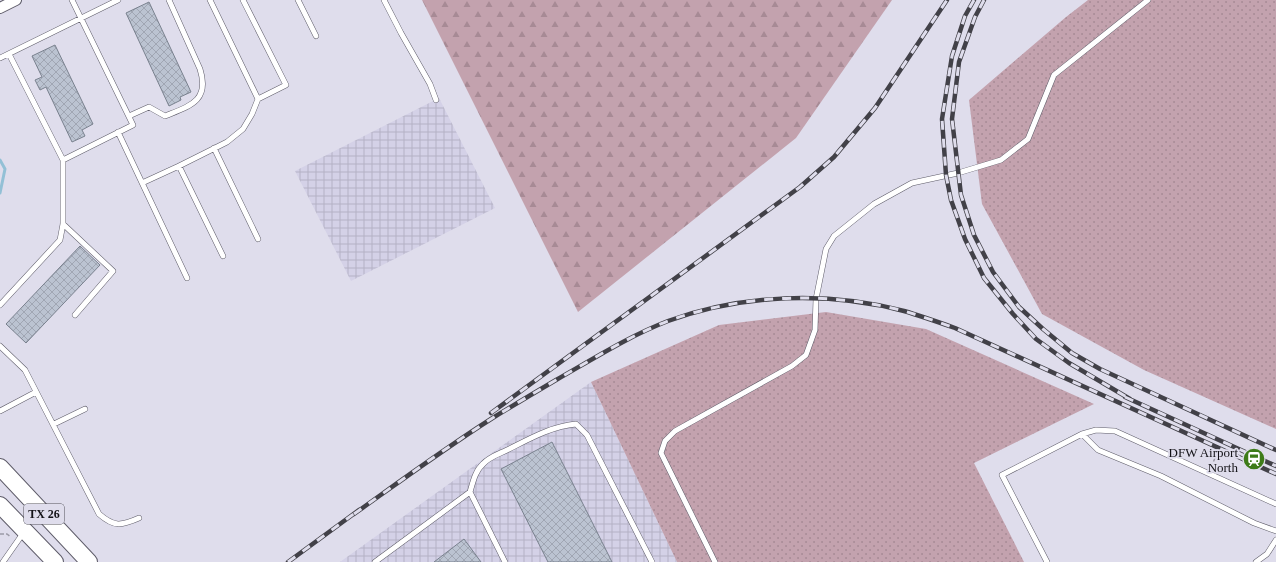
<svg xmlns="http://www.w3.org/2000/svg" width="1276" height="562" viewBox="0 0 1276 562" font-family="'Times New Roman',serif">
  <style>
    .industrial { fill: url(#industrial-grid) }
    .grass { fill: url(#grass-dots) }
    .forest { fill: url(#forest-firs) }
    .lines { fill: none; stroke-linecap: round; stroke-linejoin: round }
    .stream { stroke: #93c0d6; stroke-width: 3 }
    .building { fill: url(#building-cross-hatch); stroke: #79818e }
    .lane-casing { stroke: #5d5b68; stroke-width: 6 }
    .street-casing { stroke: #5d5b68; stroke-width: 12 }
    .primary-casing { stroke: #5d5b68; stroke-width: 18 }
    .path { stroke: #9c9aa6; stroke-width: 1.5; stroke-dasharray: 4 2; stroke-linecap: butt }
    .lane { stroke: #fff; stroke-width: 5 }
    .street { stroke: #fff; stroke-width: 10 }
    .primary { stroke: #fff; stroke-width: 16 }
    .rail-casing { stroke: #424148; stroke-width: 4.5 }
    .rail { stroke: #dfddec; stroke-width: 3; stroke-dasharray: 9; stroke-linecap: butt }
    .labels { text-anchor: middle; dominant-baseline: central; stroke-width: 3.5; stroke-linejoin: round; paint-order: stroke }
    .shield { fill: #dfddec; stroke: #504f57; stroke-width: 1 }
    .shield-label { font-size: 12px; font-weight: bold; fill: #131217 }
    .poi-label { font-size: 13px; fill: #131217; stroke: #dfddec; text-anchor: end }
  </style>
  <defs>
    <pattern id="industrial-grid" width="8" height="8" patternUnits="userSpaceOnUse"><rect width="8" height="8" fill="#d4d1e7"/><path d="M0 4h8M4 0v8" fill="none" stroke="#b5b2c5"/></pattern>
    <pattern id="grass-dots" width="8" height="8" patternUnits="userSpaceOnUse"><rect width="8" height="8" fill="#c3a2ae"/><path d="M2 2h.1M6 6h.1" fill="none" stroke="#a78a95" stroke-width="1.8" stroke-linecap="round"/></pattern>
    <pattern id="forest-firs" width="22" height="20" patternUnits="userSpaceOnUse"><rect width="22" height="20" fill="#c3a2ae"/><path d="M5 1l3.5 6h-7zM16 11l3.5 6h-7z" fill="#a78a95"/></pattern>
    <pattern id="building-cross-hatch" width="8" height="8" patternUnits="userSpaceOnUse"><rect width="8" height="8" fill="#bbc3d1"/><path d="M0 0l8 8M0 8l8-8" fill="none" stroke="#a0a6b3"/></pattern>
  </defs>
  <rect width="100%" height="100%" fill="#dfddec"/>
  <!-- industrial -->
  <path class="industrial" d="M439,98l56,110 -144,73 -56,-110z
    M591,382l86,180h-337z"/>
  <!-- grass -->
  <path class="grass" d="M1088,0h188v429l-132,-59 -102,-56 -60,-110 -13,-104 97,-83z
    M826,312l100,17 168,75 -120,59 50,99h-347l-86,-180 128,-57z"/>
  <!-- forest -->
  <path class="forest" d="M422,0h470l-96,138 -218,174z"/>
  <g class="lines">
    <!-- stream -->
    <path class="stream" d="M0,160l5,9 -5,24"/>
  </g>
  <!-- building -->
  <path class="building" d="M149,2l42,90 -11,5 1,3 -12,6 -43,-93z
    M55,45l38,79 -11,6 3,6 -13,6 -26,-55 -6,3 -5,-10 7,-3 -10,-21z
    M80,246l20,19 -74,78 -20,-19z
    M552,442l60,120h-64l-47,-93z
    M464,539l17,23h-47z"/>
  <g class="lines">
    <!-- lane casing -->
    <g class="lane-casing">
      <path id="lane" d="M243,0l43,85 -28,14
        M298,0l18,36
        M384,0l17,33 29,51 6,16
        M0,58l118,-58
        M129,116l20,-9 16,9c25,-10 45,-15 35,-47l-31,-69
        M118,132l69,146
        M214,148l44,91
        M63,160l70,-35 -61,-125
        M179,166l44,90
        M142,183l37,-17 48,-24 16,-13 9,-15 6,-15 -48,-99
        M63,224l50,47 -38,44
        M0,305l60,-65 3,-16v-64l-54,-106
        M0,346l25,24 74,144c15,13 22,12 40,4
        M0,411l36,-19
        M54,424l31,-15
        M1082,434l14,-4 19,1 161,73
        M3,562l21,-30
        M375,562l95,-70
        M505,562l-35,-70c3,-10 5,-21 13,-28 6,-7 16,-10 24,-14 22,-11 45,-24 69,-26l11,11 65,127
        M715,562l-54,-109 4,-12 10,-10 117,-65 14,-11 9,-25 1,-31 10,-50 8,-13 40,-32 38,-21 46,-10 43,-13 27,-21 26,-64 94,-75
        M1047,562l-45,-87 80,-41 16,16 63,26 93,47 22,8
        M1256,562l11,-8 9,-14"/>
    </g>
    <!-- street casing -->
    <g class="street-casing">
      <path id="street" d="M0,8l16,-8"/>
    </g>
    <!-- primary casing -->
    <g class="primary-casing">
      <path id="primary" d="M0,467l89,95
        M0,505l55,57"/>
    </g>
    <!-- path -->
    <path class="path" d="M1211,467l5,-11
      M0,534h7l4,3"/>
    <!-- lane -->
    <use href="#lane" class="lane"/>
    <!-- street -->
    <use href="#street" class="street"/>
    <!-- primary -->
    <use href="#primary" class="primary"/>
    <!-- rail casing -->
    <g class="rail-casing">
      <path id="rail" d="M974,0l-9,16 -13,40 -10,63 4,56 5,25 14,39 19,39 29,36 23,25 33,24 61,36
        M984,0l-9,17 -16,45 -7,57 9,76 13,40 19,37 26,35 24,22 29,24 28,16 176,81
        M1125,397l151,69
        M491,413l309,-226 34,-30 41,-49 72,-108
        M354,514c45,-32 90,-65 137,-95 21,-13 43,-26 65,-39 37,-21 73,-44 112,-59 74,-27 160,-30 236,-10 17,5 34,11 51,17l321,146
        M288,562l71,-52"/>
    </g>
    <!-- rail -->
    <use href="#rail" class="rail"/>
  </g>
  <!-- icons -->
  <defs>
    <g id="station-disc" transform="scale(1.15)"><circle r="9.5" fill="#3d7b18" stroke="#dfddec"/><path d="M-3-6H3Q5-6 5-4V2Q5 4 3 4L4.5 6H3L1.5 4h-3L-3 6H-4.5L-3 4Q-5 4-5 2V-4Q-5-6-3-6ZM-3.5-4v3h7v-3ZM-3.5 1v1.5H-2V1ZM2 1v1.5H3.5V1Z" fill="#fff"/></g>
  </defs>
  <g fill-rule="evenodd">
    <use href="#station-disc" x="1254" y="459"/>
  </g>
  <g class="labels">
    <!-- shield labels -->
    <rect class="shield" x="24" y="504" width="40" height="20" rx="3"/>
    <g class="shield-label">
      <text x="44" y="514">TX 26</text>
    </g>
    <!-- poi labels -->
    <g class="poi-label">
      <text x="1238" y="452">DFW Airport<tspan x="1238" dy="15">North</tspan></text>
    </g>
  </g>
</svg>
